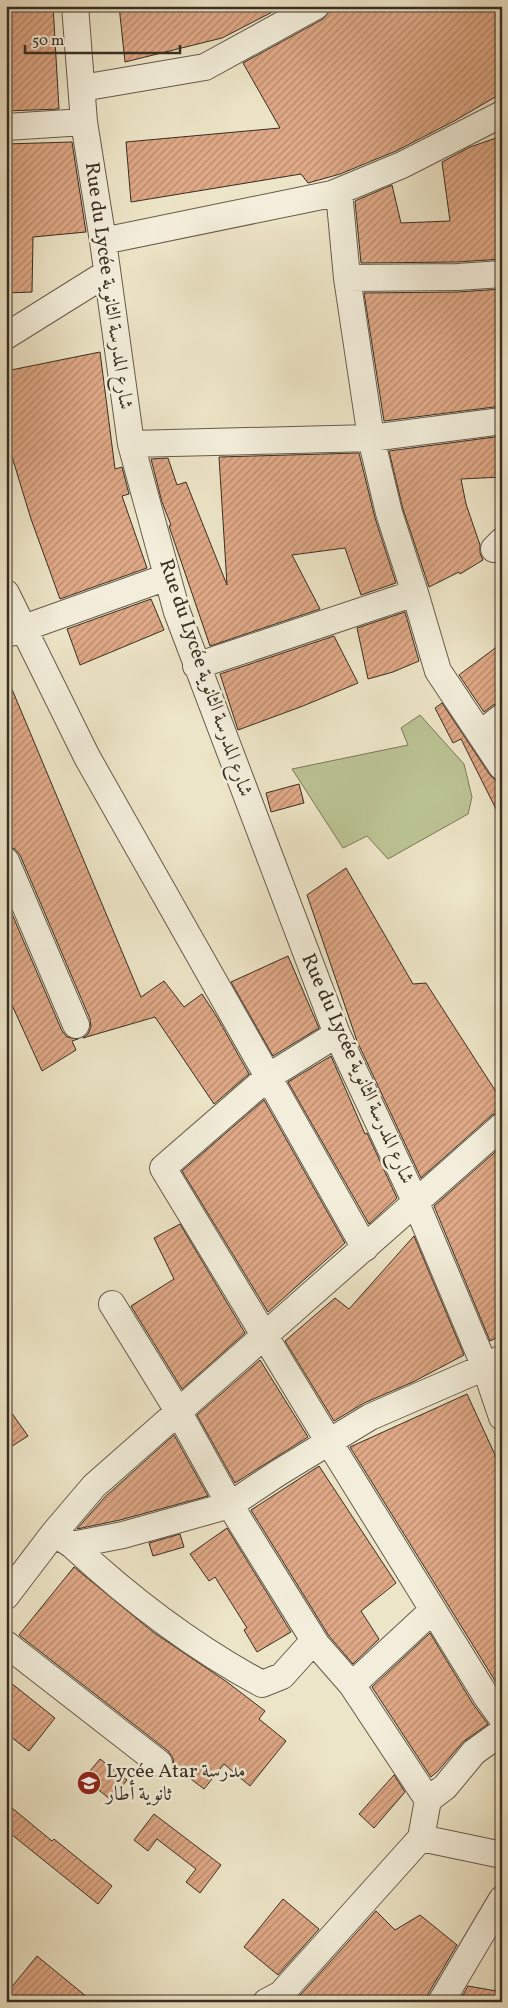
<svg xmlns="http://www.w3.org/2000/svg" width="508" height="2008" viewBox="0 0 508 2008" font-family="Vollkorn,Amiri,serif">
  <style>
    .park { fill: #bbc393; stroke: #7a785b }
    .building { fill: url(#building-hatch); stroke: #392e23 }
    .lines { fill: none; stroke-linecap: round; stroke-linejoin: round }
    .minor-casing { stroke: #665c4c; stroke-width: 28 }
    .minor { stroke: #f3eedb; stroke-width: 26 }
    .labels { text-anchor: middle; dominant-baseline: central; stroke-width: 5; stroke-linejoin: round; paint-order: stroke }
    .street-label { font-size: 20px; fill: #392e23; stroke: #f3eedb }
    .poi-label { font-size: 20px; fill: #392e23; stroke: #f3eedb; text-anchor: start }
  </style>
  <defs>
    <pattern id="building-hatch" width="6" height="6" patternUnits="userSpaceOnUse" patternTransform="scale(1.25)"><rect width="6" height="6" fill="#dfa886"/><path d="M-1 1l2-2M0 6l6-6M5 7l2-2" fill="none" stroke="#b6896d"/></pattern>
  </defs>
  <rect width="100%" height="100%" fill="#ede5c7"/>
  <filter id="stains"><feTurbulence type="fractalNoise" baseFrequency=".004" numOctaves="4"/><feColorMatrix values="0 0 0 0 .2 0 0 0 0 .09 0 0 0 0 .02 0 0 0 .5 -.17"/></filter>
  <radialGradient id="worn" r=".72"><stop offset=".6" stop-color="#630" stop-opacity="0"/><stop offset="1" stop-color="#630" stop-opacity=".3"/></radialGradient>
  <!-- park -->
  <path class="park" d="M420,715l44,49 8,33 -4,17 -80,45 -21,-23 -24,12 -51,-79 116,-24 -7,-17z"/>
  <!-- building -->
  <path class="building" d="M6,6h47l6,103 -53,2z
    M119,6h165l-62,32 -97,24z
    M339,6h163v87l-46,27 -60,31 -56,23 -32,9 -7,-9 -170,28 -5,-60 154,-14 -37,-65 80,-44 6,-7z
    M502,136v123l-45,3 -96,1 -6,-62 37,-16 9,38 49,-2 -8,-59 28,-15z
    M72,142l14,90 -53,5 -1,55 -26,1v-149z
    M502,289v117l-118,15 -20,-128 94,-1z
    M100,352l15,117 7,-2 7,27 -7,2 25,72 -87,31 -29,-80 -25,-82v-66z
    M502,436v41l-41,2 5,25 14,41v8l3,7 -23,14 -1,-2 -30,15 -26,-78 -14,-58z
    M359,453l16,65 21,65 -35,12 -16,-47 -53,7 28,54 -110,37 -41,-120 2,-1 -9,-23 -11,-43 17,-1 9,27 9,-3 41,103 -8,-128z
    M151,599l13,31 -84,35 -13,-36z
    M405,612l14,49 -26,11 -25,7 -11,-51z
    M334,636l24,47 -55,23 -65,24 -18,-56z
    M502,643v59l-9,3 -9,7 -25,-37z
    M6,675l135,322 23,-16 20,26 18,-13 15,23 32,57 -35,30 -59,-87 -72,21 5,-4 3,-7 -1,-8 -70,-164 -5,-6 -9,-3z
    M442,703l48,72 5,5 7,2v39l-41,-82 -8,4 -18,-35z
    M299,784l5,19 -33,9 -5,-19z
    M346,868l67,116 13,-1 76,118v10l-10,4 -71,63 -64,-137 -50,-146z
    M6,900l56,131 5,6 11,2 -6,2 4,9 -34,21 -36,-79z
    M288,956l31,72 -46,28 -42,-74z
    M331,1056l34,78 2,-1 30,65 -28,26 -81,-142z
    M264,1100l81,143 -77,69 -86,-141z
    M502,1146v189l-12,6 -56,-135z
    M180,1224l65,109 -63,56 -51,-83 43,-27 -20,-41z
    M414,1236l50,119 -51,27 -49,21 -30,18 -49,-80 50,-43 14,11z
    M260,1360l48,77 -73,46 -38,-68z
    M467,1394l35,76v222l-152,-245z
    M6,1405l22,31 -22,14z
    M174,1435l34,61 -88,24 -43,9 28,-32z
    M319,1466l77,117 -35,28 18,28 -26,25 -24,-28 -78,-126z
    M227,1528l64,104 -34,20 -13,-22 3,-2 -32,-51 -6,4 -19,-27z
    M180,1534l4,13 -31,9 -4,-13z
    M74,1567l79,65 74,50 38,29 -6,8 27,22 -36,45 -26,-22 -20,25 -30,-23 -1,-8 -5,-7 -149,-116z
    M430,1633l43,71 15,20 -25,18 -25,29 -7,6 -59,-90z
    M6,1679l49,39 -26,33 -23,-18z
    M100,1759l27,21 -16,20 -27,-22z
    M394,1775l11,17 -31,36 -15,-14z
    M6,1803l46,38 2,-2 58,47 -14,18 -92,-74z
    M154,1814l67,51 -21,28 -14,-11 10,-13 -39,-30 -9,12 -14,-11z
    M283,1899l36,30 -41,46 -34,-28z
    M376,1911l19,19 25,-15 37,30 -29,49 -2,8h-132z
    M37,1956l56,46h-87v-8z
    M468,1986l34,6v10h-43z"/>
  <g class="lines">
    <!-- minor casing -->
    <g class="minor-casing">
      <path id="minor" d="M75,6l9,116 19,119 28,203 46,168 160,422 79,169 69,164 17,50
        M82,88l123,-21 111,-61
        M6,127l78,-5
        M339,192l8,86 111,-1 44,-3
        M103,241l229,-47 70,-29 100,-51
        M347,278l24,160 18,75 26,80 23,78 64,96
        M6,336l101,-63
        M131,444l240,-6 131,-17
        M494,549l8,-8
        M6,593l81,164 278,491
        M7,634l160,-57
        M196,666l219,-73
        M481,733l21,-16
        M6,861l70,164
        M337,1034l-69,43 -105,91 166,274 104,168
        M112,1304l66,107 52,94 87,140
        M54,1533l18,12 51,-10 107,-30 48,-32 92,-56 115,-50 17,-9
        M72,1545c57,53 121,102 190,139l20,-8 27,-30 8,-1 35,40
        M6,1596l48,-63 40,-47 408,-360
        M6,1644l153,119
        M502,1718l-16,-22 -53,-86 -81,75 76,115 17,-13 29,-35 28,-20
        M428,1800l-7,38 81,17
        M266,2002l15,-8 140,-156
        M441,2002l61,-103"/>
    </g>
    <!-- minor -->
    <use href="#minor" class="minor"/>
  </g>
  <!-- icons -->
  <defs>
    <g id="school-disc" transform="scale(1.25)"><circle r="9.5" fill="#8f2418" stroke="#f3eedb"/><path d="M0-5L7-2L0 1L-7-2ZM-4 1L0 2.5L4 1V4Q0 6-4 4Z" fill="#fff"/></g>
  </defs>
  <g fill-rule="evenodd">
    <use href="#school-disc" x="89" y="1783"/>
  </g>
  <g class="labels">
    <!-- street labels -->
    <g class="street-label">
      <text transform="translate(108 286) rotate(82)">Rue du Lycée شارع المدرسة الثانوية</text>
      <text transform="translate(205 678) rotate(71)">Rue du Lycée شارع المدرسة الثانوية</text>
      <text transform="translate(357 1069) rotate(66)">Rue du Lycée شارع المدرسة الثانوية</text>
    </g>
    <!-- poi labels -->
    <g class="poi-label">
      <text x="106" y="1772">Lycée Atar مدرسة<tspan x="106" dy="23">ثانوية أطار</tspan></text>
    </g>
  </g>
  <!-- margin -->
  <rect width="508" height="2008" fill="none" stroke="#ede5c7" stroke-width="25"/>
  <rect x="8" y="8" width="493" height="1993" fill="none" stroke="#392e23" stroke-width="2.5"/>
  <rect x="12" y="12" width="483" height="1983" fill="none" stroke="#392e23"/>
  <!-- scale -->
  <path d="M25 45v8h155v-8" fill="none" stroke="#392e23" stroke-width="2.5"/>
  <text x="32" y="45" font-size="15" fill="#392e23" stroke="#f3eedb" stroke-width="4" paint-order="stroke">50 m</text>
  <rect width="100%" height="100%" filter="url(#stains)"/>
  <rect width="100%" height="100%" fill="url(#worn)"/>
</svg>
